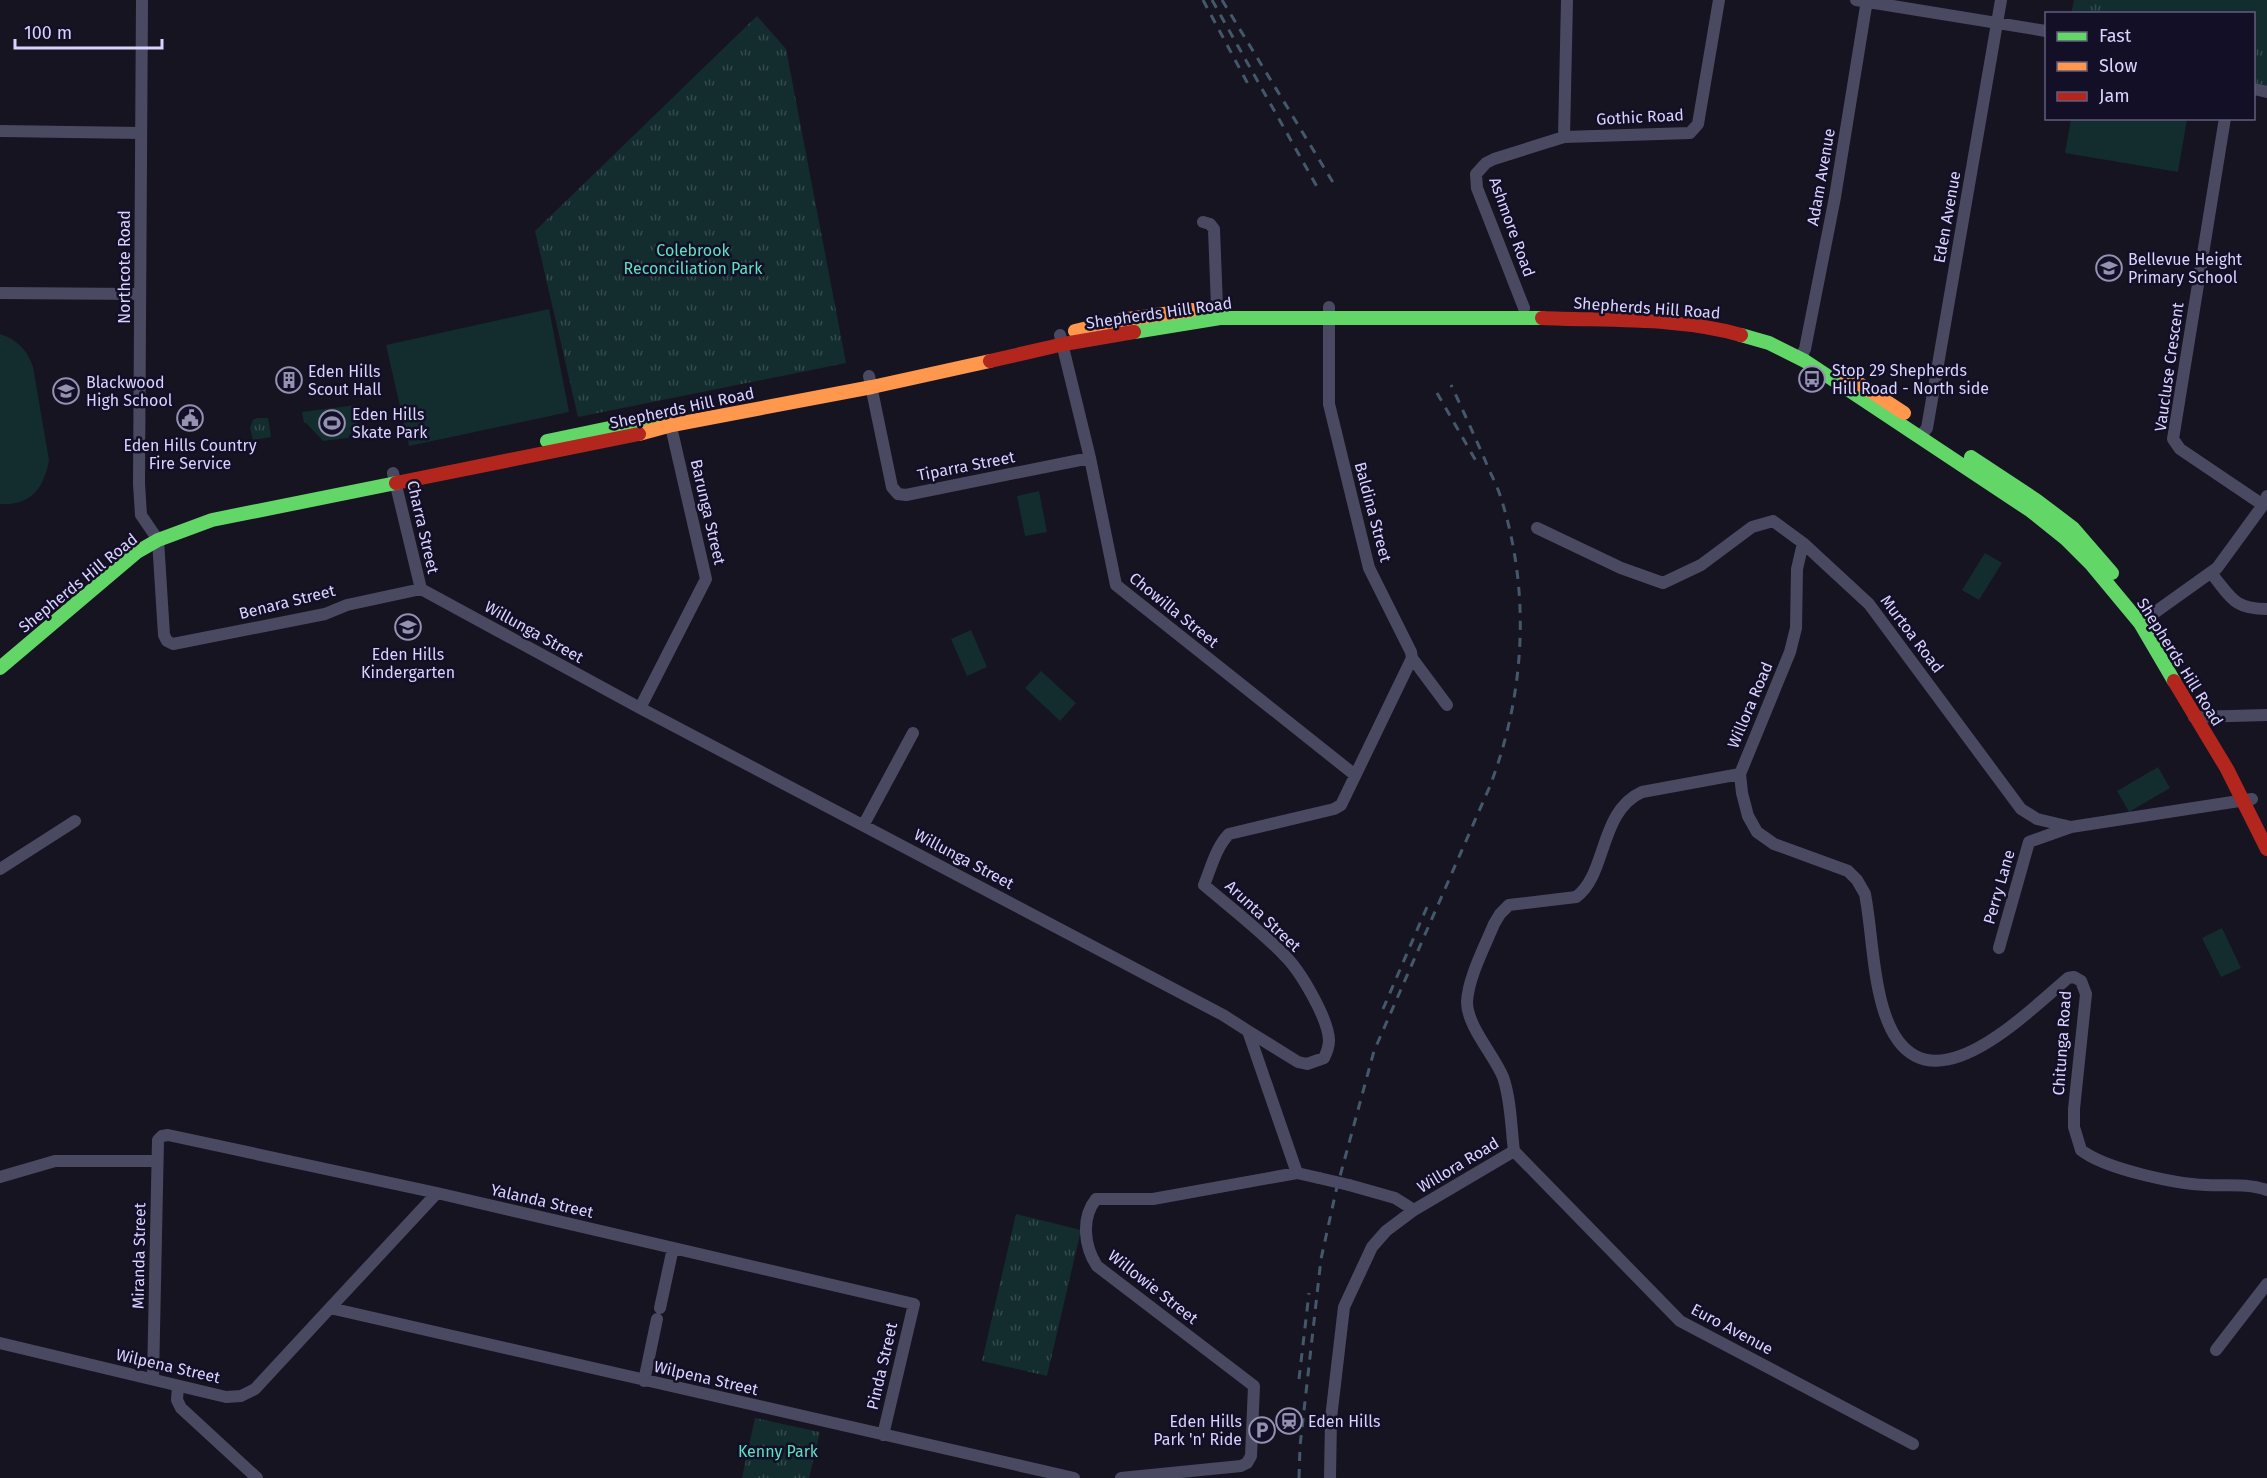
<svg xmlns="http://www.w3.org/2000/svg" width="2267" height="1478" viewBox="0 0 2267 1478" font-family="'Fira Sans',sans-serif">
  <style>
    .grass { fill: url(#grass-tufts) }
    .pitch { fill: #132c2d }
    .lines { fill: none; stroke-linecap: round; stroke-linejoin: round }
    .street { stroke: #4a4962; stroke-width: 12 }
    .fast { stroke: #63d668; stroke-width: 14 }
    .slow { stroke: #ff974d; stroke-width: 14 }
    .jam { stroke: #b3261e; stroke-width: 14 }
    .rail { stroke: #43596b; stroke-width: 3; stroke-dasharray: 9 8; stroke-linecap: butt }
    .street-bridge { stroke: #4a4962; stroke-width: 12 }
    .labels { text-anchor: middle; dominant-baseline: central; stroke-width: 5; stroke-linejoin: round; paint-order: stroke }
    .street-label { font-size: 16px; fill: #d9d4ff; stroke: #130f26 }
    .park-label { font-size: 16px; fill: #5fe0c0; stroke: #130f26 }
    .poi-label { font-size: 16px; fill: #d9d4ff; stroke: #130f26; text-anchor: start }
  </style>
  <defs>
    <pattern id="grass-tufts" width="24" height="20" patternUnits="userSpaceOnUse" patternTransform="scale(1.5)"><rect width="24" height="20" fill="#132c2d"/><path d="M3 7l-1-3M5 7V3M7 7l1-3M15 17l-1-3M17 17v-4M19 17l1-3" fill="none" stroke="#354a4c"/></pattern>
  </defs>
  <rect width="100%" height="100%" fill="#161421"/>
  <!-- grass -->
  <path class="grass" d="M2074,0h193v86l-13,-3v-69h-183z
    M757,16l29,33 60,314 -268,54 -43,-186z
    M257,418h11l3,19 -18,3 -3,-12 3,-8z
    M1016,1214l65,16 -34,146 -65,-15z
    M755,1418l65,14 -11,46h-67z"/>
  <!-- pitch -->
  <path class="pitch" d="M2117,0h150v23l-13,10v-19l-130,-1z
    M2071,119h116l-9,53 -113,-19z
    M549,309l20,103 -160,34 -23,-101z
    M0,334c17,5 28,17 33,33l16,93c-5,28 -18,46 -49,44z
    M356,405l2,17 -10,16 -25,3 -17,-18h-2l-2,-11z
    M1039,491l8,41 -22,4 -8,-40z
    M1985,553l17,10 -23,37 -17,-10z
    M971,630l16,37 -20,9 -16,-37z
    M1041,671l35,32 -16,18 -35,-33z
    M2158,767l12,21 -41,24 -12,-21z
    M2222,928l19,40 -20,9 -19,-39z"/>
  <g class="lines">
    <!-- street -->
    <path class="street" d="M142,0l-3,484 2,31 17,25 6,95 3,6 6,3 152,-30 22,-9 74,-16
      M1856,0l190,31
      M2254,89l13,3
      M2225,118l-52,321 7,10 83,56
      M0,131l141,2
      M1564,137l126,-4 8,-9 21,-124
      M1203,222l7,2 4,5 3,78
      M0,293l139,1
      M1329,307v97l40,164 42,84 1,6 35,47
      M1524,308l-47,-120 -1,-14 10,-11 8,-4 70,-22 3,-137
      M1060,335l30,123 26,127 239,190
      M1800,358l5,-9 30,-152 32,-197
      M869,376l23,111 6,7 8,1 184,-37
      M1920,437l7,-9 74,-428
      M393,473l28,116
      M1537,528l84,40 42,15 38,-18 51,-38 21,-6 30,22 66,61 152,205 16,10 34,8 181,-28
      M2211,573c20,24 22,36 56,36
      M421,589l219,119 583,307 25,16 49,142 22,5
      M2140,623l77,-55 46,-63 4,-9
      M640,708l66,-129 -37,-161
      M2194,717l73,-2
      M1740,774l2,19 6,23 9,16 17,12 74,27 9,9 8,14c7,37 7,77 18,114 34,115 136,12 185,-30l6,-1 7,4 5,13 -12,115v18l7,23c24,19 95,34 125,35 20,1 42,-2 61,5
      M864,824l49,-91
      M0,869l75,-48
      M1999,948l30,-106 42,-15
      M1248,1031l50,31 9,2 17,-6c3,-6 5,-11 5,-18 -1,-22 -29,-70 -45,-85 -24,-25 -53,-47 -80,-70 7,-17 12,-38 25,-51l105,-25 7,-4 71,-147
      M1514,1151l166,170 233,123
      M0,1177l55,-16h102
      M1349,1185l46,13 19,12
      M330,1308l107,-115
      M660,1308l13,-60
      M0,1343l226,54 15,-1 14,-7 75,-81 744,170
      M2216,1350l51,-66
      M153,1379l5,-239 4,-4 6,-1 269,58 477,111 -31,131
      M644,1381l13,-62
      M178,1386l-1,14 4,8 76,70
      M1121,1478l120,-12 6,-3 4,-7 3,-70 -157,-120c-13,-20 -16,-48 -1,-67h57l144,-26
      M1330,1478l1,-60 13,-111 28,-60 14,-16 28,-21 100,-59c-3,-24 -3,-51 -11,-74 -9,-22 -36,-51 -36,-75 1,-24 18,-56 27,-78l6,-10 9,-9 67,-8c31,-22 23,-86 66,-105l98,-18 50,-122 6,-24 1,-59 6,-26"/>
    <!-- fast -->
    <path class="fast" d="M1134,332l86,-14h322
      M1741,335l28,8 36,18 226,150 35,28 25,25 49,59 34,58
      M547,441l115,-24
      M1971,457l65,43 37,28 39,45
      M0,668l137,-116 21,-12 54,-20 184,-37"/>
    <!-- slow -->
    <path class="slow" d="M1075,331l46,-11 71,-10
      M1843,373l61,40
      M639,434l33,-9 200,-38 118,-26"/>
    <!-- jam -->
    <path class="jam" d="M1542,318c63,3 138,-1 199,17
      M990,361l74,-17 70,-12
      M396,483l243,-49
      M2174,681l53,88 40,80"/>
    <!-- rail -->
    <path class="rail" d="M1203,0l45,84
      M1212,0l108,192
      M1222,0l112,184
      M1437,393l39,68
      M1383,1009l44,-102
      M1299,1379l10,-86
      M1299,1478l1,-32 21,-187 15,-68 38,-140 116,-265c35,-92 41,-193 11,-288 -4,-13 -11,-25 -16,-38 -11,-25 -22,-50 -34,-75"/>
    <!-- street-bridge -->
    <path class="street-bridge" d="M1319,1178l30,7"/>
  </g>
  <!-- icons -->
  <defs>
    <g id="school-ring" transform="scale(1.35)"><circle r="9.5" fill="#130f26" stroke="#9591b1" stroke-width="1.5"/><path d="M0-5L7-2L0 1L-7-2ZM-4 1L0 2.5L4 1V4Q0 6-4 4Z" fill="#9591b1"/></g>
    <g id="bus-ring" transform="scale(1.35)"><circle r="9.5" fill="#130f26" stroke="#9591b1" stroke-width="1.5"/><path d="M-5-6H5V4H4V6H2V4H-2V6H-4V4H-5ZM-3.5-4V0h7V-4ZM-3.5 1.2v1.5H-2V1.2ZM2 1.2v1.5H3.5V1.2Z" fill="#9591b1"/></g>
    <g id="building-ring" transform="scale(1.35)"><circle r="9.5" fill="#130f26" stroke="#9591b1" stroke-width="1.5"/><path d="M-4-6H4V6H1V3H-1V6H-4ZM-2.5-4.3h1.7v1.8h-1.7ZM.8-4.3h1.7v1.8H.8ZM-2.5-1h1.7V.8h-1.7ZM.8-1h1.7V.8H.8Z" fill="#9591b1"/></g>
    <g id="civic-ring" transform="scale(1.35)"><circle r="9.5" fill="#130f26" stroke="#9591b1" stroke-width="1.5"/><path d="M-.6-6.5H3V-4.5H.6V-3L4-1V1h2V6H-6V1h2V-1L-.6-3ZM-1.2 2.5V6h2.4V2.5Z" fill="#9591b1"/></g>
    <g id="stadium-ring" transform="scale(1.35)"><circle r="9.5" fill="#130f26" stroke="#9591b1" stroke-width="1.5"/><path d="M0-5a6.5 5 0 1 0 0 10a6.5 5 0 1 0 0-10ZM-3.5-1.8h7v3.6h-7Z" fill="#9591b1"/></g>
    <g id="station-ring" transform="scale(1.35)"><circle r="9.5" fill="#130f26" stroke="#9591b1" stroke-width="1.5"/><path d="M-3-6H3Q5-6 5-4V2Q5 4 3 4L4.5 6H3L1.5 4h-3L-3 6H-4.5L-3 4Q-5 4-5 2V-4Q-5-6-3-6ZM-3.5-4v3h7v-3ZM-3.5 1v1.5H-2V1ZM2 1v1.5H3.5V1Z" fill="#9591b1"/></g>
    <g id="parking-ring" transform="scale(1.35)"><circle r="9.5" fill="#130f26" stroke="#9591b1" stroke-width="1.5"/><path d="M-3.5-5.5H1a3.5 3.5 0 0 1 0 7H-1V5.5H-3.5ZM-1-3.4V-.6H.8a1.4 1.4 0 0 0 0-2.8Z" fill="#9591b1"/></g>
  </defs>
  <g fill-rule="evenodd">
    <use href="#school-ring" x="2109" y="268"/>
    <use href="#bus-ring" x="1812" y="379"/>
    <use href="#building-ring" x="289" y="380"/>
    <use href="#school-ring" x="66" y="391"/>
    <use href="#civic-ring" x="190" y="418"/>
    <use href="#stadium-ring" x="332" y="423"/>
    <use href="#school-ring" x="408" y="627"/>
    <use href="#station-ring" x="1289" y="1421"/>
    <use href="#parking-ring" x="1262" y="1430"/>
  </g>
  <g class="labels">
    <!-- street labels -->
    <g class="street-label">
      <text transform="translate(1640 117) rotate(-3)">Gothic Road</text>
      <text transform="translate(1821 177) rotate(-80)">Adam Avenue</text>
      <text transform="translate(1947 217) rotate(-80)">Eden Avenue</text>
      <text transform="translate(1512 227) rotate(70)">Ashmore Road</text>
      <text transform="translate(124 267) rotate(-90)">Northcote Road</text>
      <text transform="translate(1647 308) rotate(4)">Shepherds Hill Road</text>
      <text transform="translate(1159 313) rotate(-8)">Shepherds Hill Road</text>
      <text transform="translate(2169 367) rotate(-82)">Vaucluse Crescent</text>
      <text transform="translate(682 408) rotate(-12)">Shepherds Hill Road</text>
      <text transform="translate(966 466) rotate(-11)">Tiparra Street</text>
      <text transform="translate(708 512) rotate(77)">Barunga Street</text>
      <text transform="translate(1373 512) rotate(75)">Baldina Street</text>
      <text transform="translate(423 527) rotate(77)">Charra Street</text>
      <text transform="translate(78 583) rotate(-39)">Shepherds Hill Road</text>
      <text transform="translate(287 602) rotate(-14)">Benara Street</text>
      <text transform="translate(1174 610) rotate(39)">Chowilla Street</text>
      <text transform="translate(534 632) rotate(29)">Willunga Street</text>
      <text transform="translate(1912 634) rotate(53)">Murtoa Road</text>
      <text transform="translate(2180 662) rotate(58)">Shepherds Hill Road</text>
      <text transform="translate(1750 705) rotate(-67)">Willora Road</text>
      <text transform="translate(964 859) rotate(28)">Willunga Street</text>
      <text transform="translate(1999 887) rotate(-74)">Perry Lane</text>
      <text transform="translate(1263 916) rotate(43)">Arunta Street</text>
      <text transform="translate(2062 1043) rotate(-86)">Chitunga Road</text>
      <text transform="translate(1458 1165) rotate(-31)">Willora Road</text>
      <text transform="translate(542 1201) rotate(13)">Yalanda Street</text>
      <text transform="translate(139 1256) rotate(-89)">Miranda Street</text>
      <text transform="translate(1153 1287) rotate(38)">Willowie Street</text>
      <text transform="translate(1732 1329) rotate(28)">Euro Avenue</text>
      <text transform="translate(168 1366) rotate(13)">Wilpena Street</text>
      <text transform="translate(882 1366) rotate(-77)">Pinda Street</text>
      <text transform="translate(706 1378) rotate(13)">Wilpena Street</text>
    </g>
    <!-- park labels -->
    <g class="park-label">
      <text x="693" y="250">Colebrook<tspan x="693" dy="18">Reconciliation Park</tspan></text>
      <text x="778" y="1451">Kenny Park</text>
    </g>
    <!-- poi labels -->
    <g class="poi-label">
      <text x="2128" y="259">Bellevue Height<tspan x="2128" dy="18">Primary School</tspan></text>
      <text x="1832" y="370">Stop 29 Shepherds<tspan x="1832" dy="18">Hill Road - North side</tspan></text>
      <text x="308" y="371">Eden Hills<tspan x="308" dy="18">Scout Hall</tspan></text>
      <text x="86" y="382">Blackwood<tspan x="86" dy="18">High School</tspan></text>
      <text x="352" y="414">Eden Hills<tspan x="352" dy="18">Skate Park</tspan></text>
      <text x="190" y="445" text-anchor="middle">Eden Hills Country<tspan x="190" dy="18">Fire Service</tspan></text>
      <text x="408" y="654" text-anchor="middle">Eden Hills<tspan x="408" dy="18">Kindergarten</tspan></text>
      <text x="1242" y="1421" text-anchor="end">Eden Hills<tspan x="1242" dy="18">Park 'n' Ride</tspan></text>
      <text x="1308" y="1421">Eden Hills</text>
    </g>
  </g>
  <!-- legend -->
  <rect x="2045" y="12" width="210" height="108" fill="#130f26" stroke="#625e7d" stroke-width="1.5"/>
  <rect x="2057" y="32" width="30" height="9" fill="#63d668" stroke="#625e7d" stroke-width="1.5"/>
  <text x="2099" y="42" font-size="18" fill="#d9d4ff">Fast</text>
  <rect x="2057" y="62" width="30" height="9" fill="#ff974d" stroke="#625e7d" stroke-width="1.5"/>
  <text x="2099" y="72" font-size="18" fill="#d9d4ff">Slow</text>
  <rect x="2057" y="92" width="30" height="9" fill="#b3261e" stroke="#625e7d" stroke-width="1.5"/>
  <text x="2099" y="102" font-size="18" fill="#d9d4ff">Jam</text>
  <!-- scale -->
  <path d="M15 39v9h147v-9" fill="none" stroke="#d9d4ff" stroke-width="3"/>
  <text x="24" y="39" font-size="18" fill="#d9d4ff" stroke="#130f26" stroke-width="4.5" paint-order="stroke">100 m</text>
</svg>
